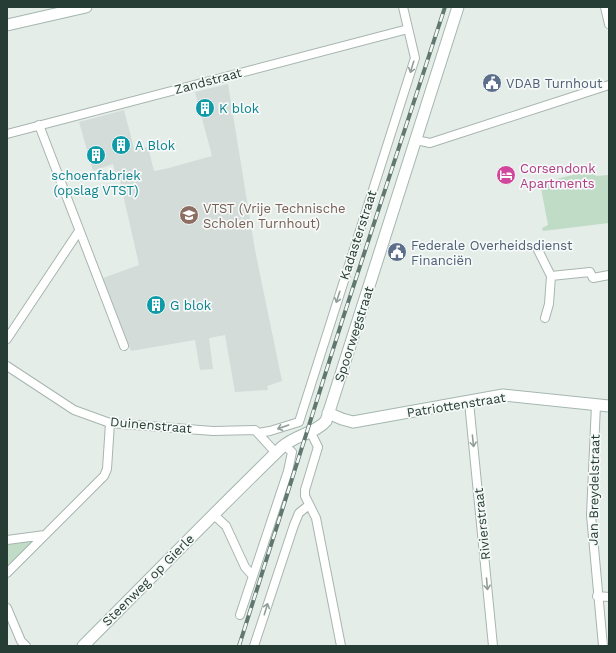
<svg xmlns="http://www.w3.org/2000/svg" width="616" height="653" viewBox="0 0 616 653" font-family="'Work Sans',sans-serif">
  <style>
    .built { fill: #d3dcd8 }
    .green { fill: #c0dbc6 }
    .lines { fill: none; stroke-linecap: round; stroke-linejoin: round }
    .street-casing { stroke: #a8b5af; stroke-width: 10 }
    .secondary-casing { stroke: #a4b7af; stroke-width: 13 }
    .street { stroke: #fff; stroke-width: 8 }
    .secondary { stroke: #fff; stroke-width: 11 }
    .rail-casing { stroke: #617870; stroke-width: 4 }
    .rail { stroke: #f5f9f7; stroke-width: 2.5; stroke-dasharray: 8; stroke-linecap: butt }
    .oneway { stroke: #929e9a }
    .labels { text-anchor: middle; dominant-baseline: central; stroke-width: 3.5; stroke-linejoin: round; paint-order: stroke }
    .street-label { font-size: 13px; fill: #263d35; stroke: #f5f9f7 }
    .service-label { font-size: 13px; fill: #4e5e75; stroke: #f5f9f7; text-anchor: start }
    .culture-label { font-size: 13px; fill: #0d838f; stroke: #f5f9f7; text-anchor: start }
    .hotel-label { font-size: 13px; fill: #b23c85; stroke: #f5f9f7; text-anchor: start }
    .education-label { font-size: 13px; fill: #785e54; stroke: #f5f9f7; text-anchor: start }
  </style>
  <rect width="100%" height="100%" fill="#e5ede9"/>
  <!-- built -->
  <path class="built" d="M228,84l27,166 27,131 -15,5 1,4 -33,2 -10,-57 -16,3 4,31 -13,1 -5,-30 -64,11 -28,-73 36,-13 -19,-84h-3l-4,-17 -20,7 -14,-49 45,-12 10,38h3l-1,-4 3,-1 2,5 7,-1 6,24 11,-2 47,-13 -17,-64z"/>
  <!-- green -->
  <path class="green" d="M593,170l3,6 13,-1v48l-66,8 -1,-3 6,-3 -8,-42z
    M37,539l-30,31v-27z"/>
  <g class="lines">
    <!-- street casing -->
    <g class="street-casing">
      <path id="street" d="M605,7l4,17
        M39,125l85,221
        M7,134l401,-105
        M416,140l14,3 179,-58
        M538,250l13,26
        M545,318l4,-14 2,-28 39,-4 3,6 16,-3
        M7,339l72,-108
        M7,366l67,44 36,13 103,8 42,-1 21,23
        M469,402l24,244
        M596,405l-5,110 12,131
        M310,431l8,16 -13,43v6l11,22 25,128
        M258,433l12,-2 29,-9 116,-364 -12,-51
        M213,514l13,12 19,41 8,9
        M7,540l38,-5 59,-59 3,-7 3,-46
        M7,573l38,-38
        M597,596l12,1
        M7,608l14,33 5,5
        M240,615l48,-144 4,-19 -8,-7
        M254,646l40,-121 5,-12 10,-8"/>
    </g>
    <!-- secondary casing -->
    <g class="secondary-casing">
      <path id="secondary" d="M7,25l79,-18
        M328,413l14,6 11,3 150,-27 106,11
        M83,646c66,-66 132,-134 199,-199 13,-12 34,-14 44,-26l132,-414"/>
    </g>
    <!-- street -->
    <use href="#street" class="street"/>
    <!-- secondary -->
    <use href="#secondary" class="secondary"/>
    <!-- rail casing -->
    <g class="rail-casing">
      <path id="rail" d="M239,646l104,-328 102,-311"/>
    </g>
    <!-- rail -->
    <use href="#rail" class="rail"/>
  </g>
  <!-- one-way arrows -->
  <defs><path id="oneway-shaft" d="M-6 0H5M1.5-3L5.5 0L1.5 3" fill="none" stroke-width="1.6" stroke-linecap="round" stroke-linejoin="round"/></defs>
  <g class="oneway">
    <use href="#oneway-shaft" transform="translate(412 67) rotate(107)"/>
    <use href="#oneway-shaft" transform="translate(338 297) rotate(108)"/>
    <use href="#oneway-shaft" transform="translate(283 427) rotate(161)"/>
    <use href="#oneway-shaft" transform="translate(473 441) rotate(84)"/>
    <use href="#oneway-shaft" transform="translate(487 584) rotate(85)"/>
    <use href="#oneway-shaft" transform="translate(266 609) rotate(-73)"/>
  </g>
  <!-- icons -->
  <defs>
    <g id="civic-disc" transform="scale(1)"><circle r="9.5" fill="#5c6f8a" stroke="#f5f9f7"/><path d="M-.6-6.5H3V-4.5H.6V-3L4-1V1h2V6H-6V1h2V-1L-.6-3ZM-1.2 2.5V6h2.4V2.5Z" fill="#fff"/></g>
    <g id="building-disc" transform="scale(1)"><circle r="9.5" fill="#0f9aa8" stroke="#f5f9f7"/><path d="M-4-6H4V6H1V3H-1V6H-4ZM-2.5-4.3h1.7v1.8h-1.7ZM.8-4.3h1.7v1.8H.8ZM-2.5-1h1.7V.8h-1.7ZM.8-1h1.7V.8H.8Z" fill="#fff"/></g>
    <g id="hotel-disc" transform="scale(1)"><circle r="9.5" fill="#d1479c" stroke="#f5f9f7"/><path d="M-6-4.5h1.5V1H6V5H4.5V3h-9V5H-6ZM-4 0a1.8 1.8 0 1 1 3.6 0ZM.5 0V-2.5h3Q6-2.5 6 0Z" fill="#fff"/></g>
    <g id="school-disc" transform="scale(1)"><circle r="9.5" fill="#8d6e63" stroke="#f5f9f7"/><path d="M0-5L7-2L0 1L-7-2ZM-4 1L0 2.5L4 1V4Q0 6-4 4Z" fill="#fff"/></g>
  </defs>
  <g fill-rule="evenodd">
    <use href="#civic-disc" x="492" y="83"/>
    <use href="#building-disc" x="205" y="108"/>
    <use href="#building-disc" x="121" y="145"/>
    <use href="#building-disc" x="96" y="155"/>
    <use href="#hotel-disc" x="506" y="175"/>
    <use href="#school-disc" x="189" y="215"/>
    <use href="#civic-disc" x="397" y="252"/>
    <use href="#building-disc" x="156" y="305"/>
  </g>
  <g class="labels">
    <!-- street labels -->
    <g class="street-label">
      <text transform="translate(208 81) rotate(-15)">Zandstraat</text>
      <text transform="translate(358 235) rotate(-72)">Kadasterstraat</text>
      <text transform="translate(354 334) rotate(-72)">Spoorwegstraat</text>
      <text transform="translate(456 405) rotate(-9)">Patriottenstraat</text>
      <text transform="translate(151 425) rotate(5)">Duinenstraat</text>
      <text transform="translate(594 490) rotate(-89)">Jan Breydelstraat</text>
      <text transform="translate(482 524) rotate(-96)">Rivierstraat</text>
      <text transform="translate(148 580) rotate(-45)">Steenweg op Gierle</text>
    </g>
    <!-- service labels -->
    <g class="service-label">
      <text x="506" y="83">VDAB Turnhout</text>
      <text x="411" y="245">Federale Overheidsdienst<tspan x="411" dy="15">Financiën</tspan></text>
    </g>
    <!-- culture labels -->
    <g class="culture-label">
      <text x="219" y="108">K blok</text>
      <text x="135" y="145">A Blok</text>
      <text x="96" y="175" text-anchor="middle">schoenfabriek<tspan x="96" dy="15">(opslag VTST)</tspan></text>
      <text x="170" y="305">G blok</text>
    </g>
    <!-- hotel labels -->
    <g class="hotel-label">
      <text x="520" y="168">Corsendonk<tspan x="520" dy="15">Apartments</tspan></text>
    </g>
    <!-- education labels -->
    <g class="education-label">
      <text x="203" y="208">VTST (Vrije Technische<tspan x="203" dy="15">Scholen Turnhout)</tspan></text>
    </g>
  </g>
  <!-- border -->
  <rect width="616" height="653" fill="none" stroke="#263d35" stroke-width="16"/>
</svg>
